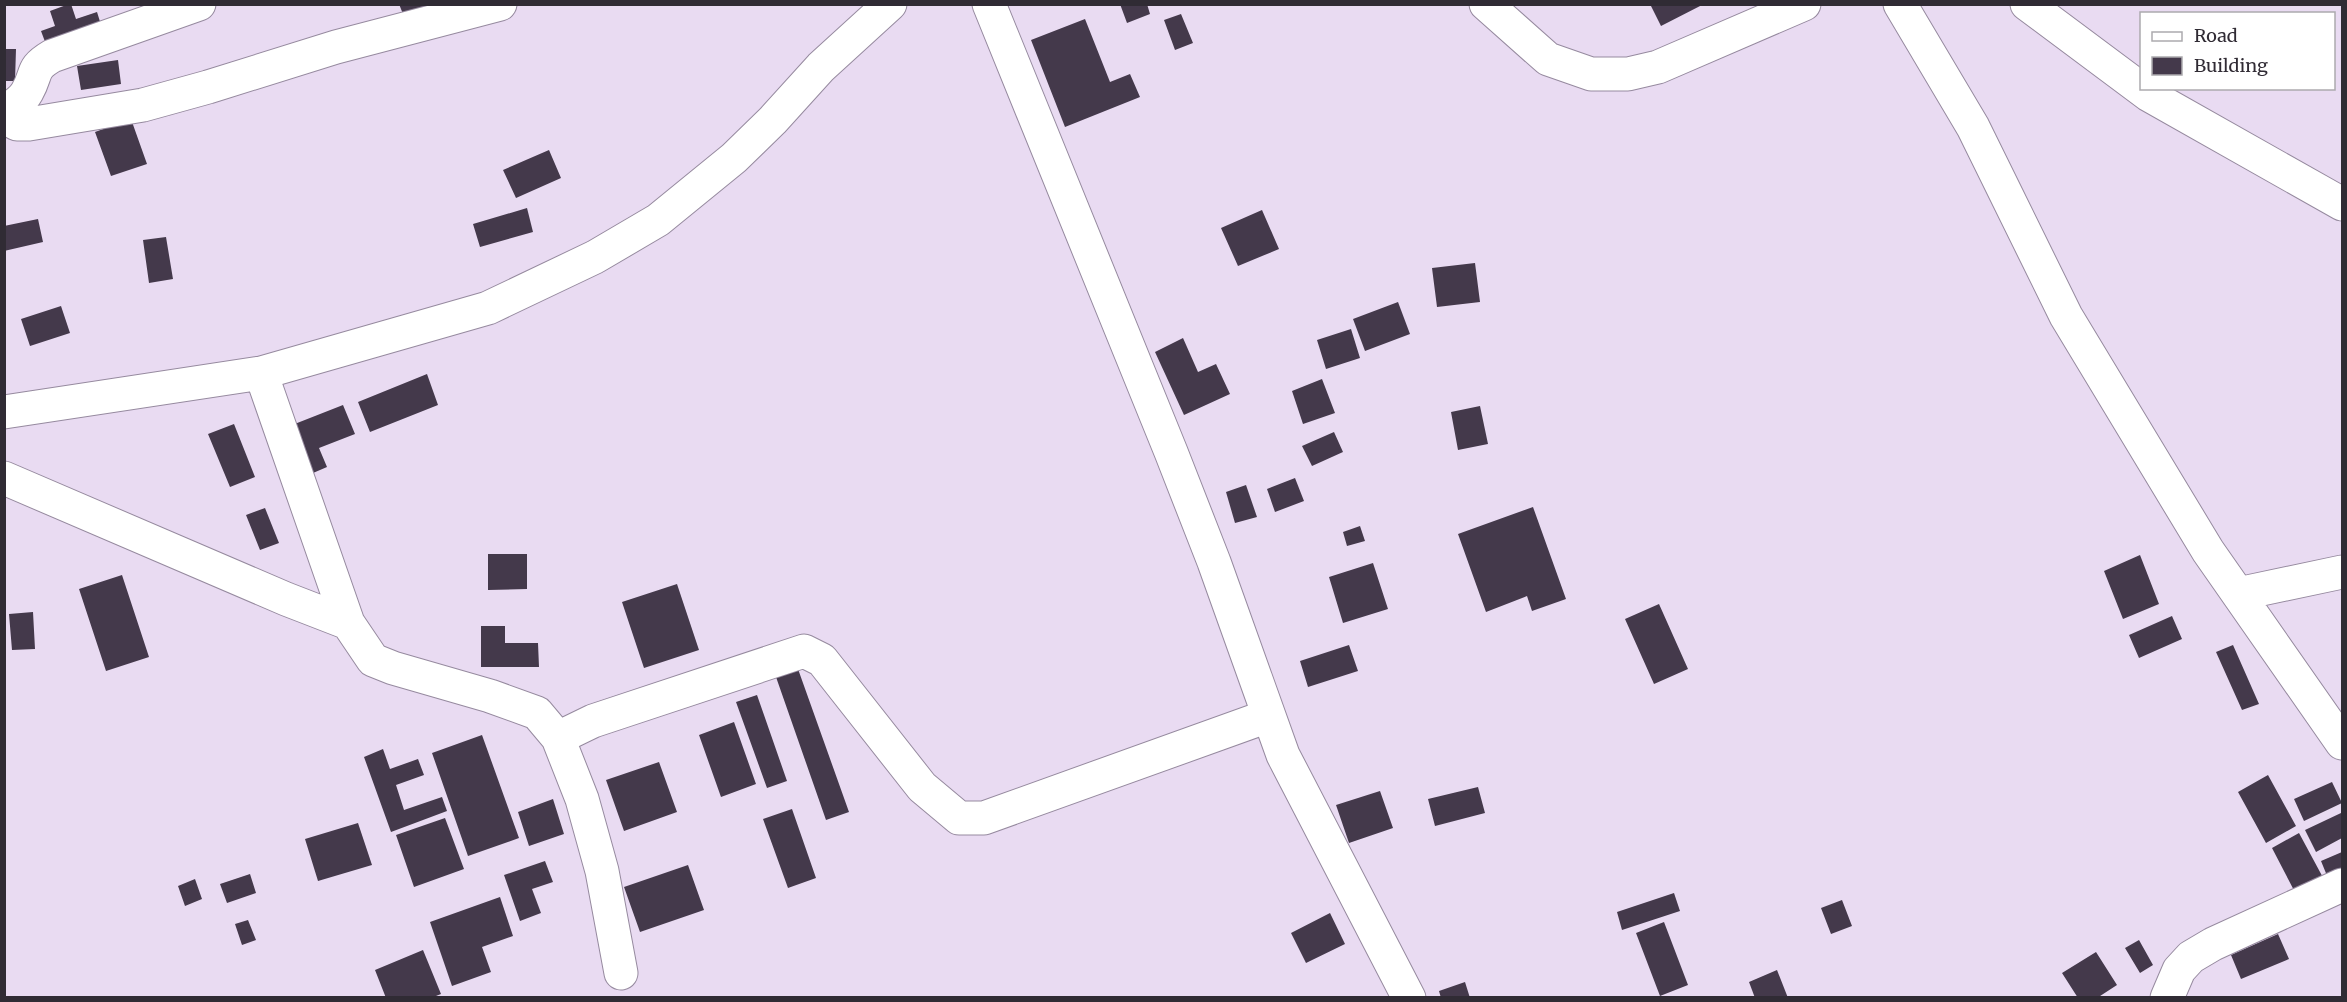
<svg xmlns="http://www.w3.org/2000/svg" width="2347" height="1002" viewBox="0 0 2347 1002" font-family="Merriweather,serif">
  <style>
    .building { fill: #44394b }
    .lines { fill: none; stroke-linecap: round; stroke-linejoin: round }
    .street-casing { stroke: #968a9f; stroke-width: 35 }
    .street { stroke: #fff; stroke-width: 33 }
  </style>
  <rect width="100%" height="100%" fill="#e9dbf2"/>
  <!-- building -->
  <path class="building" d="M69,4h2l5,15 21,-7 5,16 -55,19 -6,-16 14,-5 -5,-15z
    M399,4h31v1l-27,9z
    M1120,4h27l3,10 -23,9z
    M1650,4h54l-43,22z
    M1181,14l12,29 -18,7 -11,-30z
    M1085,19l25,63 20,-8 10,23 -75,30 -34,-87z
    M4,49h12l-1,32h-11z
    M118,60l3,24 -40,6 -4,-24z
    M131,119l16,45 -36,12 -16,-44z
    M549,150l12,28 -45,20 -13,-28z
    M527,208l6,24 -53,15 -7,-23z
    M1262,210l17,39 -41,17 -17,-38z
    M38,219l5,23 -39,9v-25z
    M166,237l7,42 -24,4 -6,-43z
    M1475,263l5,39 -43,5 -5,-39z
    M1398,302l12,32 -45,17 -12,-32z
    M61,306l9,27 -40,13 -9,-27z
    M1351,329l9,29 -34,11 -9,-29z
    M1183,338l15,34 18,-8 14,30 -46,21 -29,-63z
    M427,374l11,31 -68,27 -12,-30z
    M1322,379l13,34 -32,11 -11,-33z
    M343,405l12,29 -36,14 8,19 -21,9 -19,-49z
    M1480,406l8,38 -30,6 -7,-38z
    M234,424l21,53 -25,10 -22,-53z
    M1334,432l9,20 -31,14 -10,-20z
    M1295,478l9,23 -29,11 -8,-23z
    M1246,485l11,32 -22,6 -9,-31z
    M1533,507l33,92 -34,12 -5,-15 -41,16 -28,-78z
    M265,508l14,35 -19,7 -14,-35z
    M1360,526l5,15 -18,5 -4,-14z
    M488,554h39v35l-39,1z
    M2140,555l19,49 -36,15 -19,-48z
    M1373,563l15,46 -45,14 -14,-46z
    M122,575l27,82 -43,14 -27,-82z
    M677,584l22,66 -55,18 -22,-66z
    M1659,604l29,65 -34,15 -29,-65z
    M33,612l2,37 -23,1 -3,-36z
    M2172,616l10,23 -43,19 -10,-23z
    M481,626h24v17h33l1,24h-58z
    M1349,645l9,26 -50,16 -8,-26z
    M2233,645l26,59 -17,6 -26,-58z
    M798,669l51,143 -23,8 -50,-143z
    M757,695l30,86 -20,7 -31,-86z
    M734,722l22,62 -35,13 -22,-62z
    M482,735l37,103 -51,18 -36,-103z
    M383,749l7,20 28,-10 6,16 -28,10 8,25 38,-13 5,14 -56,21 -27,-75z
    M659,762l18,50 -53,19 -18,-51z
    M2268,775l28,51 -30,17 -28,-51z
    M2332,782l10,21 -38,18 -10,-22z
    M1478,787l7,26 -50,13 -7,-27z
    M1380,791l13,37 -44,15 -13,-38z
    M553,799l11,35 -35,12 -11,-34z
    M792,809l24,69 -28,10 -25,-69z
    M2341,813l1,25 -26,14 -11,-22z
    M445,818l19,51 -50,18 -18,-52z
    M358,823l14,42 -54,16 -13,-42z
    M2299,833l28,52 -28,15 -27,-52z
    M2342,852v25l-12,6 -9,-22z
    M545,861l8,21 -21,7 9,24 -21,8 -16,-46z
    M688,865l16,45 -64,22 -16,-45z
    M250,874l6,19 -29,10 -7,-19z
    M195,879l7,20 -17,7 -7,-20z
    M1674,893l6,18 -58,19 -5,-18z
    M500,897l13,39 -31,11 9,25 -39,14 -22,-64z
    M1842,900l10,26 -21,8 -10,-26z
    M1330,913l15,31 -39,19 -15,-30z
    M248,920l8,20 -14,5 -7,-21z
    M1664,922l24,63 -28,11 -24,-63z
    M2278,934l11,25 -48,20 -10,-24z
    M2139,940l14,25 -13,8 -15,-25z
    M423,950l18,44 -10,4h-45l-11,-28z
    M2096,952l21,33 -20,13h-19l-16,-25z
    M1777,970l11,28h-33l-6,-16z
    M1465,982l5,16h-29l-2,-7z"/>
  <g class="lines">
    <!-- street casing -->
    <g class="street-casing">
      <path id="street" d="M989,4l182,448 43,110 69,193 126,243
        M1486,4l62,55 43,15h37l30,-7 146,-63
        M1900,4l73,123 93,189 142,235 134,192
        M2027,4l122,91 193,109
        M4,112c9,-6 18,-11 23,-20 11,-19 3,-23 25,-36l147,-52
        M4,117l13,7h12l114,-19 65,-18 128,-40 164,-43
        M261,373l87,250 25,37 20,8 97,28 47,17 21,25 24,61 20,72 19,102
        M4,412l257,-39 227,-65 107,-51 63,-37 76,-62 39,-38 48,-53 69,-63
        M4,478l282,121 62,24
        M2238,594l104,-22
        M558,738l35,-17 211,-70 18,9 100,127 37,31h25l284,-102
        M2167,998l12,-28 12,-13 22,-13 129,-59"/>
    </g>
    <!-- street -->
    <use href="#street" class="street"/>
  </g>
  <!-- border -->
  <rect width="2347" height="1002" fill="none" stroke="#302b34" stroke-width="12"/>
  <!-- legend -->
  <rect x="2140" y="12" width="195" height="78" fill="#ffffff" stroke="#acaaae" stroke-width="1.5"/>
  <rect x="2152" y="32" width="30" height="9" fill="#ffffff" stroke="#acaaae" stroke-width="1.5"/>
  <text x="2194" y="42" font-size="18" fill="#302b34">Road</text>
  <rect x="2152" y="57" width="30" height="18" fill="#44394b" stroke="#acaaae" stroke-width="1.5"/>
  <text x="2194" y="72" font-size="18" fill="#302b34">Building</text>
</svg>
